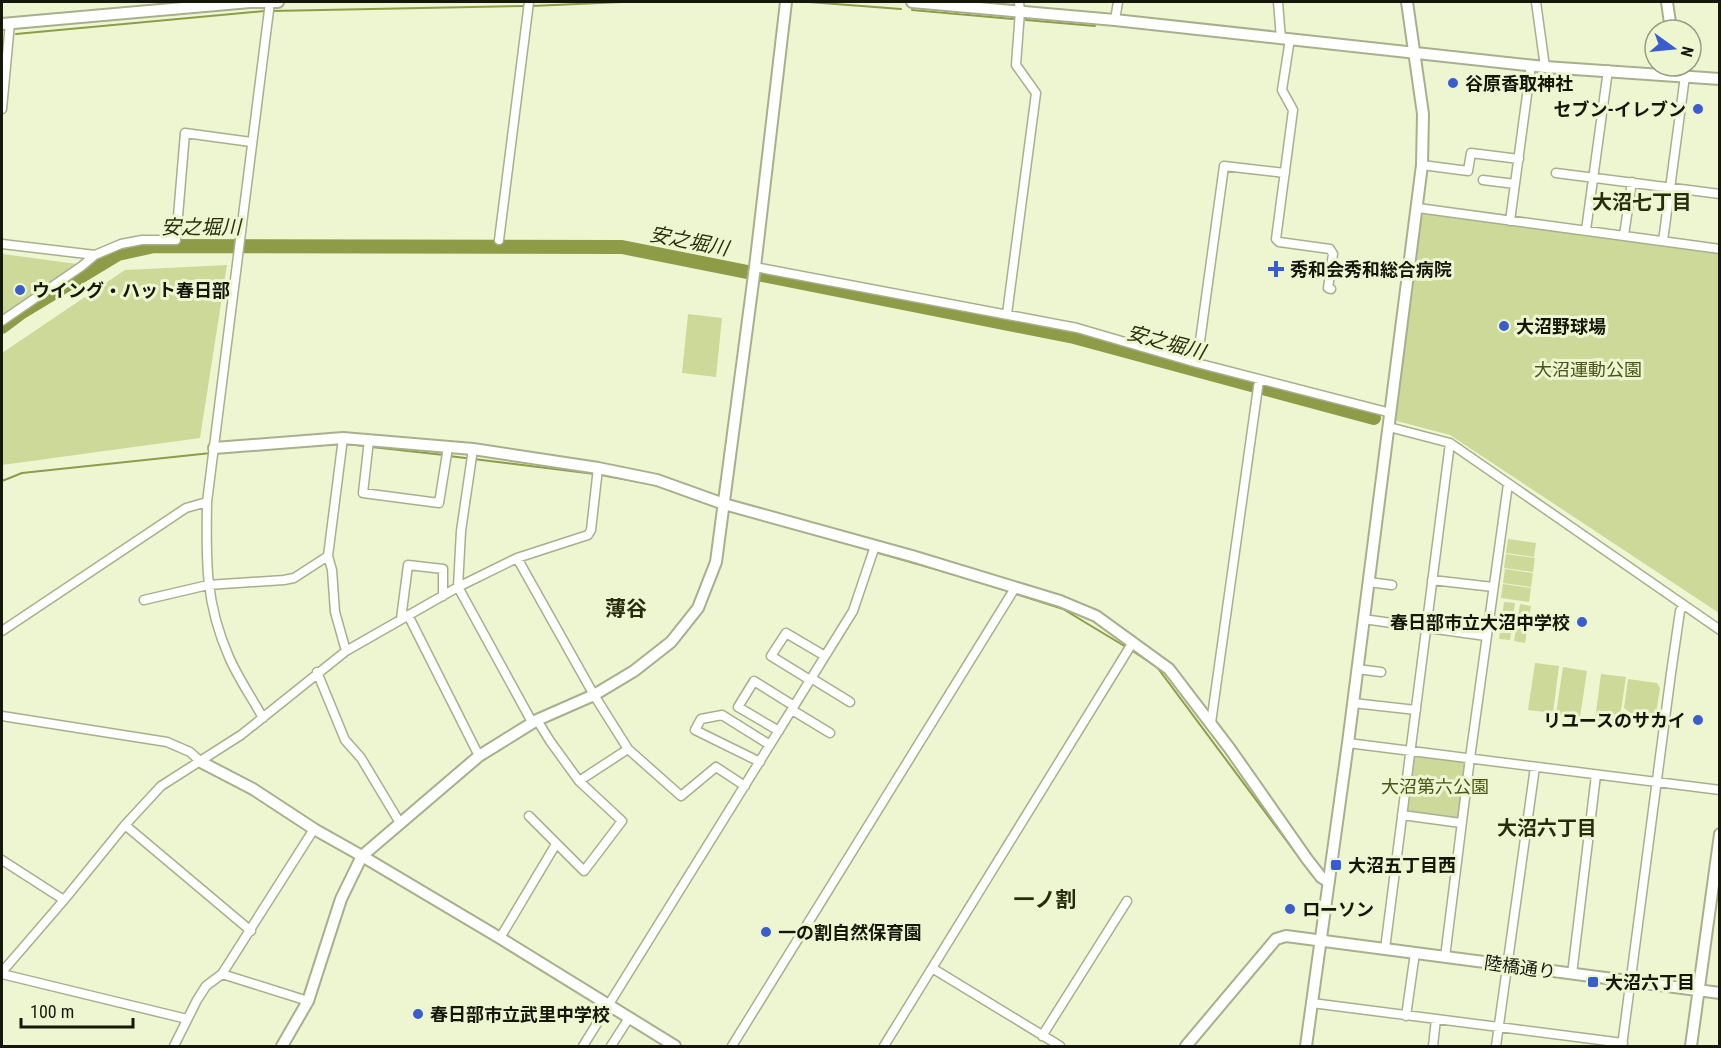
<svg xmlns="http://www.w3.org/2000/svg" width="1721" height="1048" viewBox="0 0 1721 1048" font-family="'Roboto Condensed','Noto Sans JP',sans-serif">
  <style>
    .green { fill: #ccd998 }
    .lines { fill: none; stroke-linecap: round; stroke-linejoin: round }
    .stream { stroke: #8e9b47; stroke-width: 2 }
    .river { stroke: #8e9b47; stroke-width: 14 }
    .street-casing { stroke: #a8af8d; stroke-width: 11 }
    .secondary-casing { stroke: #a8af8d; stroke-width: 14 }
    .street { stroke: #fff; stroke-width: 8 }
    .secondary { stroke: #fff; stroke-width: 10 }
    .poi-dot { fill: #3a5dce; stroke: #eef6d1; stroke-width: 2 }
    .labels { text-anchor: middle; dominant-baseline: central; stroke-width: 6; stroke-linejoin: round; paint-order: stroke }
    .poi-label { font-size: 18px; font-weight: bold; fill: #15170b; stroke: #eef6d1; text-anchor: start }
    .park-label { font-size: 18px; fill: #4b5416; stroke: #eef6d1 }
    .street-label { font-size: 18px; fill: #15170b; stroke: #eef6d1 }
    .neighbourhood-label { font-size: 20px; font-weight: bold; fill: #282c0f; stroke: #eef6d1 }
    .water-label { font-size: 20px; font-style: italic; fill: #2a2f0a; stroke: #eef6d1 }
    .quarter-label { font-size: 21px; font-weight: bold; fill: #282c0f; stroke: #eef6d1 }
  </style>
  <rect width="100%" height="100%" fill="#eef6d1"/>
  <!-- green -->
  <path class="green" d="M1422,213l297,40v360l-269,-178 -57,-15z
    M2,254l8,1 67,9 -75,52z
    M227,265l-27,173 -198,27v-112l123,-83z
    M688,314l34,4 -6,59 -34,-4z
    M1508,539l28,4 -2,14 -28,-4z
    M1506,554l29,4 -2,14 -29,-4z
    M1505,569l28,4 -2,14 -28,-4z
    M1503,584l28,4 -2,14 -28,-4z
    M1504,602l11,1 -5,37 -11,-1z
    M1520,604l11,2 -6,37 -11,-2z
    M1535,663l24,3 -6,47 -25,-3z
    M1563,667l24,4 -7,46 -24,-3z
    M1601,674l25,3 -7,46 -24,-3z
    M1628,679l29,4 3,5 -5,32 -18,-2 -13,-10z
    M1413,753l52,7 -7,58 -52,-6z"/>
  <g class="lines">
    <!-- stream -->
    <path class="stream" d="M809,2l92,7
      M532,6l90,-4
      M912,10l101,9
      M271,11l255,-5
      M1026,20l69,6
      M16,34l249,-23
      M345,444l21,2
      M297,447l42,-3
      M372,447l72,8
      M449,456l146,18
      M601,475l50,9
      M2,481l20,-8 189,-20
      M835,540l35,10
      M875,552l81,23
      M962,577l49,15
      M1016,594l47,15 63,38
      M1131,650l26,17 155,208"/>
    <!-- river -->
    <path class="river" d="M2,327l20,-15 96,-58 36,-8 468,1 452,90 300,81"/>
    <!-- street casing -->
    <g class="street-casing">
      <path id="street" d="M1278,2l3,37
        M1536,2l9,65
        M1115,20l3,-18
        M1290,39l-8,51 11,20 -17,129 3,3 51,7 3,5 -5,34 3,1
        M2,109l8,-86
        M1422,165l46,6 3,-18 48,6
        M1556,173l164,21
        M1483,180l32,4
        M1418,208l302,41
        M1510,221l21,-156
        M1586,230l22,-160
        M1624,235l8,-53
        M499,240l30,-238
        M1663,241l22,-165
        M2,244l93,11
        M755,267l322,61 120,35 194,50
        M1007,314l29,-221 -20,-28 4,-54 -1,-9
        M2,321l80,-55 13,-11 26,-11 21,-4h34l9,-107 66,9
        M1197,363l27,-197 61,7
        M1389,427l61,16 270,187
        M343,438l-15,118 4,14 3,42 11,39
        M369,440l-6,53 76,10 9,-56
        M473,449l-12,82 -3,56 74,135
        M517,558l77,137 34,54 53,47 35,-29 29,19
        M1432,580l61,7
        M1368,582l24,3
        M144,600l64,-15 76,-5 10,-2 34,-22
        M408,615l71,141
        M401,619l7,-54 35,4v27
        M1363,619l123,17
        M2,631l184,-123 21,-6
        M1357,669l24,3
        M317,672l28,68 16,18 39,65
        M811,678l39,24
        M810,680l-39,-24 15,-23 39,23
        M1353,703l63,7
        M792,710l38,23
        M2,716l165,26 23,10 11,10
        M263,718c-11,-20 -25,-40 -34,-61 -24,-54 -23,-97 -22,-155l63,-500
        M1211,723l48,-343
        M779,731l-41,-24 16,-26 40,25
        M1348,743l372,47
        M760,762l-65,-32 6,-11 21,-4 48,30
        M579,781l49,-32
        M1402,815l59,8
        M529,816l55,55 38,-50 -43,-40 -29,-40 -13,-21
        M125,825l126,106
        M2,860l62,40
        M500,938l56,-94
        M1385,949l65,-506
        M1445,957l25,-199 38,-274
        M932,968l128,78
        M2,972l62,-72 61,-75 36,-39 80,-51 105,-84 112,-64 59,-29 71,-23 3,-5 7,-62
        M2,974l185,45
        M222,974l86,27
        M1572,974l24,-199
        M1312,1003l311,40
        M1406,1016l9,-63
        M1042,1036l85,-135
        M174,1046l23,-46 9,-14 16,-12 92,-145
        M583,1046l270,-435 22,-65
        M611,1046l18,-28
        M732,1046l283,-458
        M884,1046l249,-404
        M1433,1046l3,-27
        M1496,1046l39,-279
        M1622,1046l49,-373 9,-62 3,-5"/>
    </g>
    <!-- secondary casing -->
    <g class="secondary-casing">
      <path id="secondary" d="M912,2l203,18 430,47 175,12
        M1667,2l4,28
        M2,24l248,-22h28
        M214,448l129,-10 130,11 125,19 59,12 67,24 188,52 148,45 36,15 73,53 61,80 77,110 14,18 8,5
        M201,762l52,27 61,40 48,27 138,82 175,108
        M282,1046l26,-45 33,-102 21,-43 117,-100 58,-36 57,-25 40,-24 37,-29 27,-34 18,-46 39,-295 31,-265
        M1186,1046l90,-107 10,-3 434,57
        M1306,1046l42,-303 74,-578 1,-51 -16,-112
        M1691,1046l29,-212"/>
    </g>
    <!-- street -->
    <use href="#street" class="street"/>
    <!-- secondary -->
    <use href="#secondary" class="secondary"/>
  </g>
  <!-- markers -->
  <g class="poi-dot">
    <circle cx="1453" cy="83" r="6"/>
    <circle cx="1698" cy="109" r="6"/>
    <path d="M1273 260h6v6h6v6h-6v6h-6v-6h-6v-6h6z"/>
    <circle cx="20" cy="290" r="6"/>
    <circle cx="1504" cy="326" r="6"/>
    <circle cx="1582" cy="622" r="6"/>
    <circle cx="1698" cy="720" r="6"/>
    <rect x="1330" y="859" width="12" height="12" rx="3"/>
    <circle cx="1290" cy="909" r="6"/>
    <circle cx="766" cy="932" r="6"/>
    <rect x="1587" y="976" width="12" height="12" rx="3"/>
    <circle cx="418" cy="1014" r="6"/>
  </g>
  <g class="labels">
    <!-- poi labels -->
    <g class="poi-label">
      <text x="1465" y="83">谷原香取神社</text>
      <text x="1686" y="109" text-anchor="end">セブン-イレブン</text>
      <text x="1290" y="269">秀和会秀和総合病院</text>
      <text x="32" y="290">ウイング・ハット春日部</text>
      <text x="1516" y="326">大沼野球場</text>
      <text x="1570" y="622" text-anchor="end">春日部市立大沼中学校</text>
      <text x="1686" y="720" text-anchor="end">リユースのサカイ</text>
      <text x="1348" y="865">大沼五丁目西</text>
      <text x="1302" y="909">ローソン</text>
      <text x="778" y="932">一の割自然保育園</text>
      <text x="1605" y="982">大沼六丁目</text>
      <text x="430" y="1014">春日部市立武里中学校</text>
    </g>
    <!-- park labels -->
    <g class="park-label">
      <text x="1588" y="369">大沼運動公園</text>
      <text x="1435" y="786">大沼第六公園</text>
    </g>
    <!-- street labels -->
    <g class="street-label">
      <text transform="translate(1520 967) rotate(8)">陸橋通り</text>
    </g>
    <!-- neighbourhood labels -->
    <g class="neighbourhood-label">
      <text x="1642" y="202">大沼七丁目</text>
      <text x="1547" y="828">大沼六丁目</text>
    </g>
    <!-- water labels -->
    <g class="water-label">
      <text x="201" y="227">安之堀川</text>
      <text transform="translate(689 241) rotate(11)">安之堀川</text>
      <text transform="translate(1166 342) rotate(15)">安之堀川</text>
    </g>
    <!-- quarter labels -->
    <g class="quarter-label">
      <text x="626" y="609">薄谷</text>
      <text x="1045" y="900">一ノ割</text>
    </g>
  </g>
  <!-- border -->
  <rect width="1721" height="1048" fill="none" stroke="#15170b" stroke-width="6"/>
  <!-- north arrow -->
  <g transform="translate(1673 48) rotate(105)"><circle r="28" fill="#eef6d1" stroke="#979d82" stroke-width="1.5"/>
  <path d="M0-4.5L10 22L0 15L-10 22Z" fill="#3a5dce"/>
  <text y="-9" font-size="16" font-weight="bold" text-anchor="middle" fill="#15170b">N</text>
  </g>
  <!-- scale -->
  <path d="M21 1018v9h112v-9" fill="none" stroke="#15170b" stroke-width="3"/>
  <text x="30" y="1018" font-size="18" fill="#15170b" stroke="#eef6d1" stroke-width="4.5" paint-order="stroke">100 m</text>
</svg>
